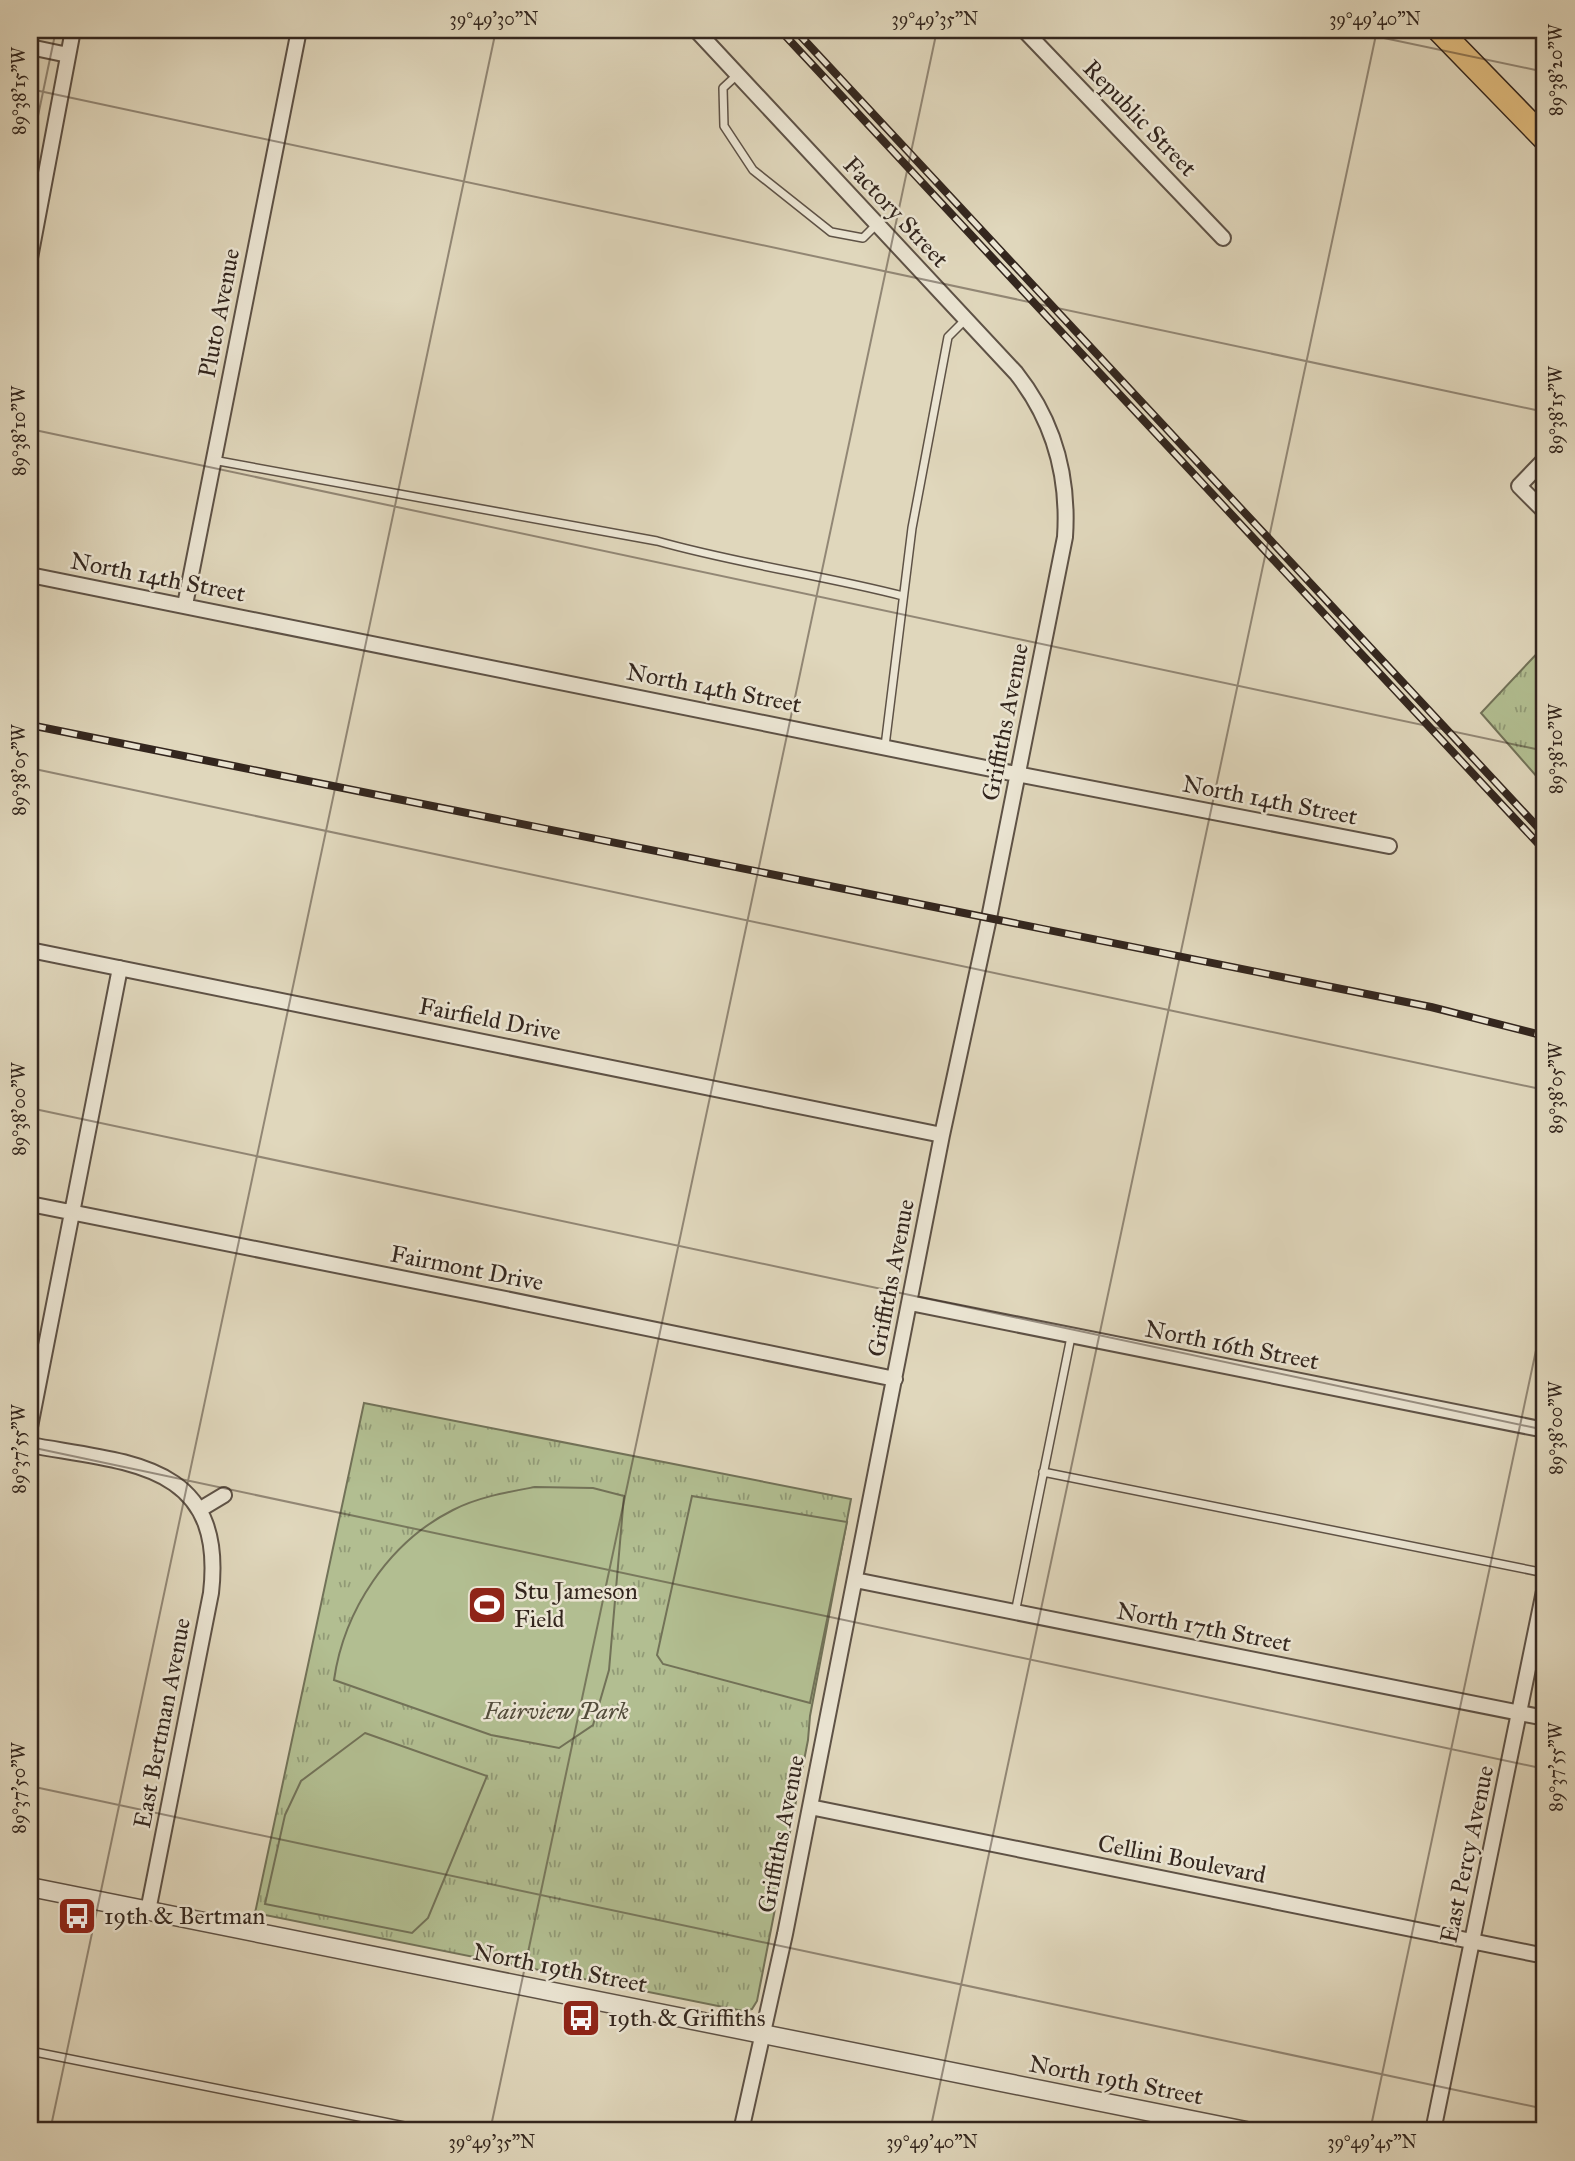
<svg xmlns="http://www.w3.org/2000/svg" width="1575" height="2161" viewBox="0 0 1575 2161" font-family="'IM FELL Great Primer',serif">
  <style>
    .grass { fill: url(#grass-tufts); stroke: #727258; stroke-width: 2 }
    .pitch { fill: #b2be91; stroke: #727258; stroke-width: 2 }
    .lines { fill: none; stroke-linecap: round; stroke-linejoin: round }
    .service-casing { stroke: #5e5246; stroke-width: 10 }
    .minor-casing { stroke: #5e5246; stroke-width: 18 }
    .tertiary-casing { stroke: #5e5246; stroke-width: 21 }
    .primary-casing { stroke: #33261e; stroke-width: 26 }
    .service { stroke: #ebe5d3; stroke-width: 7 }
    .minor { stroke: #ebe5d3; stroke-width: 14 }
    .tertiary { stroke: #ebe5d3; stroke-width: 18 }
    .primary { stroke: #e0bc7e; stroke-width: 23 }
    .rail-casing { stroke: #33261e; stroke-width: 8 }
    .rail { stroke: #ebe5d3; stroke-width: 5; stroke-dasharray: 16; stroke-linecap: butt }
    .ticks { fill: none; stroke: #33261e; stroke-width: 2; stroke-opacity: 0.45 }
    .labels { text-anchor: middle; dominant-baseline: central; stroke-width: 5; stroke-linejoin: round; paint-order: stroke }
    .street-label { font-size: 24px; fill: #33261e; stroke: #ebe5d3 }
    .poi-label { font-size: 24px; fill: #33261e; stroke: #ebe5d3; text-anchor: start }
    .park-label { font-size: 24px; font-style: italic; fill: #534c3b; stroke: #ebe5d3 }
    .neatline { fill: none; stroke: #33261e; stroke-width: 2.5 }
    .ticks-label { font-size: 18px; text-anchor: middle; fill: #33261e }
  </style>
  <defs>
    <pattern id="grass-tufts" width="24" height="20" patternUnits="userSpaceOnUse" patternTransform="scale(1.75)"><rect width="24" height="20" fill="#b2be91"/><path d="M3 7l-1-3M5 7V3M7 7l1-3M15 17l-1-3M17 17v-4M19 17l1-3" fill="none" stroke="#919a76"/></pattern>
  </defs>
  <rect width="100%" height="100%" fill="#e0d7bc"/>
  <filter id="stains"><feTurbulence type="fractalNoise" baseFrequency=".00286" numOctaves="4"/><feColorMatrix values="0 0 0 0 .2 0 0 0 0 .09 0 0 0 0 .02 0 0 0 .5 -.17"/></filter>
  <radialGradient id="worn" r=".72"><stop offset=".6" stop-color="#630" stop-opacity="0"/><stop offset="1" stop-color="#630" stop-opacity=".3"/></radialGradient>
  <!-- grass -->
  <path class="grass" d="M1545,645v141l-64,-73z
    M364,1403l487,96 -41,217 -2,24 -51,261 -5,8 -9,2 -488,-98z"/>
  <!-- pitch -->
  <path class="pitch" d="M535,1487l58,1 31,8 -15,174 -16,55 -34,23 -68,-13 -157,-55c10,-70 55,-138 119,-170 25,-13 55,-18 82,-23z
    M692,1496l155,26 -37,181 -147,-39 -6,-9z
    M365,1733l122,43 -59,142 -16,15 -147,-29 20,-89 16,-34z"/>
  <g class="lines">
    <!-- service casing -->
    <g class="service-casing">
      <path id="service" d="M737,75l-14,13 1,38 29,44 78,62 32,6 14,-14
        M213,460l444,81c81,23 165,34 246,55
        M885,746l27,-218 36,-191 18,-18
        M1043,1472l502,101
        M1015,1613l56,-276
        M30,2051l399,80"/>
    </g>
    <!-- minor casing -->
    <g class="minor-casing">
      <path id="minor" d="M696,30l320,343c38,48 53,104 49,164l-76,381 -47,217 -157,799 -44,197
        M1024,30l199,208
        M30,47l38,8
        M30,258l43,-228
        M1545,459l-26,27 26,26
        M30,575l966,195 393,76
        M185,605l114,-575
        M30,950l912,185
        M30,1204l451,90 414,85
        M910,1303l635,127
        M30,1427l90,-459
        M30,1445c98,18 196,17 181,148l-63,318
        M199,1510l25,-15
        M855,1580l690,138
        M810,1807l735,149
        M1433,2131l112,-545"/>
    </g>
    <!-- tertiary casing -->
    <g class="tertiary-casing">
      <path id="tertiary" d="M30,1887l1216,244"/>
    </g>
    <!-- primary casing -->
    <g class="primary-casing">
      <path id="primary" d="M1439,30l106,109"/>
    </g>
    <!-- service -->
    <use href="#service" class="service"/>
    <!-- minor -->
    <use href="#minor" class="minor"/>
    <!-- tertiary -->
    <use href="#tertiary" class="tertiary"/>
    <!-- primary -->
    <use href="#primary" class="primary"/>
    <!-- rail casing -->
    <g class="rail-casing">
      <path id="rail" d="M780,30l765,821
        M795,30l750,805
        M30,725l1401,282 114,29"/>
    </g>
    <!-- rail -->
    <use href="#rail" class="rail"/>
  </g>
  <!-- ticks -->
  <path class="ticks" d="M1346,30l199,42M30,89l1515,323M30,154l26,-124M30,429l1515,322M30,768l1515,322M30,1108l1515,322M30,1447l1515,322M30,1786l1515,323M30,2126l25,5M50,2131l446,-2101M490,2131l447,-2101M930,2131l447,-2101M1370,2131l175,-823"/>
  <!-- icons -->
  <defs>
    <g id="stadium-square" transform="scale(2.0125)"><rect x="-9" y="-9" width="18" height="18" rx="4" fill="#8f2418" stroke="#ebe5d3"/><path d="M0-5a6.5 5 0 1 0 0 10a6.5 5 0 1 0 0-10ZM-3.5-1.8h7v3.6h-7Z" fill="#fff"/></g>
    <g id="bus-square" transform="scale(2.0125)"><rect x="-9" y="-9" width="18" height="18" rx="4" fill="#8f2418" stroke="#ebe5d3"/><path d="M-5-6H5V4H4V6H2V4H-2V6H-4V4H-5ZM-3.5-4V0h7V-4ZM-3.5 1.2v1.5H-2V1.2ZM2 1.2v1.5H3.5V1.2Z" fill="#fff"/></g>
  </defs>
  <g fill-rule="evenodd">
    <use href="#stadium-square" x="487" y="1605"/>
    <use href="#bus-square" x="77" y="1916"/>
    <use href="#bus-square" x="581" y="2018"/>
  </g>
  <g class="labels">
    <!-- street labels -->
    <g class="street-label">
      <text transform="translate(1140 118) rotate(46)">Republic Street</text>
      <text transform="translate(896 212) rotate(47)">Factory Street</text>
      <text transform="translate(219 313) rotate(-79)">Pluto Avenue</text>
      <text transform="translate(158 577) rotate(11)">North 14th Street</text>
      <text transform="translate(714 688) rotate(11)">North 14th Street</text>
      <text transform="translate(1005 722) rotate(-79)">Griffiths Avenue</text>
      <text transform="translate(1270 800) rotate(11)">North 14th Street</text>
      <text transform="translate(490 1019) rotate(11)">Fairfield Drive</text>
      <text transform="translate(467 1268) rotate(11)">Fairmont Drive</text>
      <text transform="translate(891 1278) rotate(-79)">Griffiths Avenue</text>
      <text transform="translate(1232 1345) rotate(11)">North 16th Street</text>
      <text transform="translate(1204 1627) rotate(11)">North 17th Street</text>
      <text transform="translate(162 1723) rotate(-79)">East Bertman Avenue</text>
      <text transform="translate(781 1834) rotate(-79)">Griffiths Avenue</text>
      <text transform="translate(1467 1854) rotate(-78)">East Percy Avenue</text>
      <text transform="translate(1182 1859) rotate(11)">Cellini Boulevard</text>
      <text transform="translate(560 1968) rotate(11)">North 19th Street</text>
      <text transform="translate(1116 2080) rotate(11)">North 19th Street</text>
    </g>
    <!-- poi labels -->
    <g class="poi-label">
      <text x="514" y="1591">Stu Jameson<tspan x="514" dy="28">Field</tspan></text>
      <text x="104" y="1916">19th &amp; Bertman</text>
      <text x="608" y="2018">19th &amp; Griffiths</text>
    </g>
    <!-- park labels -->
    <g class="park-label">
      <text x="556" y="1711">Fairview Park</text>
    </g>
  </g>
  <!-- margin -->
  <rect width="1575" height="2161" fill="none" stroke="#e0d7bc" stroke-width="77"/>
  <rect x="38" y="38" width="1498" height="2084" class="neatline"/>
  <g class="ticks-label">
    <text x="494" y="25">39°49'30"N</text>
    <text x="935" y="25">39°49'35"N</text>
    <text x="1375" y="25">39°49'40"N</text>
    <text transform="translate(1556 70) rotate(-90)" y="6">89°38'20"W</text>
    <text transform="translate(19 91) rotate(-90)" y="6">89°38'15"W</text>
    <text transform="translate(1556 410) rotate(-90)" y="6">89°38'15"W</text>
    <text transform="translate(19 431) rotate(-90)" y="6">89°38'10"W</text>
    <text transform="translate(1556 749) rotate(-90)" y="6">89°38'10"W</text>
    <text transform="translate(19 770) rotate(-90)" y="6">89°38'05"W</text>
    <text transform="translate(1556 1088) rotate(-90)" y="6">89°38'05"W</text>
    <text transform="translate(19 1109) rotate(-90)" y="6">89°38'00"W</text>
    <text transform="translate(1556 1428) rotate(-90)" y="6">89°38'00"W</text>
    <text transform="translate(19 1449) rotate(-90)" y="6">89°37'55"W</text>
    <text transform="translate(1556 1767) rotate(-90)" y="6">89°37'55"W</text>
    <text transform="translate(19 1788) rotate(-90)" y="6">89°37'50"W</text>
    <text x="492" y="2148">39°49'35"N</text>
    <text x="932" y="2148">39°49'40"N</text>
    <text x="1372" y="2148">39°49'45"N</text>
  </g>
  <rect width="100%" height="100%" filter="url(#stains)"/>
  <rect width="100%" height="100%" fill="url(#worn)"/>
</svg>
